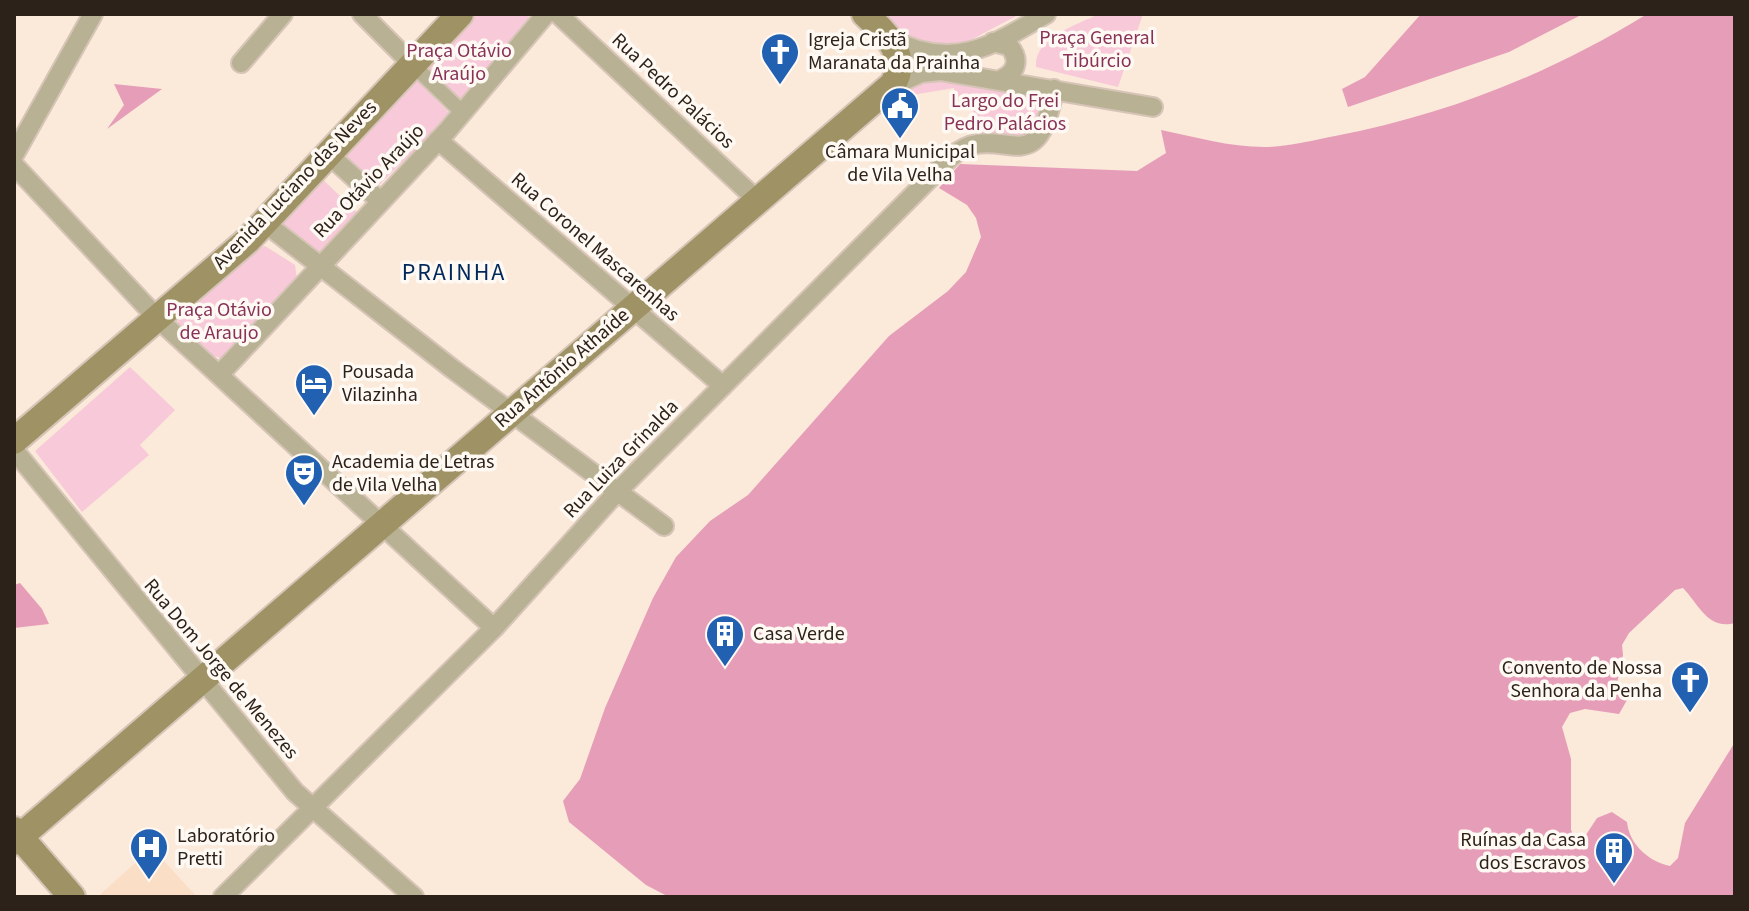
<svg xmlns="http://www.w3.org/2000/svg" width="1749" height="911" viewBox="0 0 1749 911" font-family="'Source Sans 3',sans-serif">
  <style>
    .built { fill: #fbdec6 }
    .green { fill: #f8c9d9 }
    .forest { fill: #e69db8 }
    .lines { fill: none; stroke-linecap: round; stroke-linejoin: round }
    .pedestrian-casing { stroke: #d6c5b7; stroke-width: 18 }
    .minor-casing { stroke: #d6c5b7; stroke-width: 22 }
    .secondary-casing { stroke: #d6c5b7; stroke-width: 30 }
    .pedestrian { stroke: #b8b193; stroke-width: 14 }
    .minor { stroke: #b8b193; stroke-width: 18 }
    .secondary { stroke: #9f9366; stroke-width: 26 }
    .labels { text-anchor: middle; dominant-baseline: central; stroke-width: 7; stroke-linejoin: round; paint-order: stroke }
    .park-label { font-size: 20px; fill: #883258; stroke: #fff9f4 }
    .poi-label { font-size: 20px; fill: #2d2219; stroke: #fff9f4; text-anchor: start }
    .street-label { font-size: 20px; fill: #2d2219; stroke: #fff9f4 }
    .quarter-label { font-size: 24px; letter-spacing: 2px; fill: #00285a; stroke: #fff9f4 }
  </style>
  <rect width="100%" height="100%" fill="#fbe9da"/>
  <!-- built -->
  <path class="built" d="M152,848l45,49h-99l6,-6z"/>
  <!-- green -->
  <path class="green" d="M471,14h58l-2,12 -65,75 -42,-37z
    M878,14h142l-70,37 -47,-15z
    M1098,14h45l-25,73 -82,-20c-2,-30 40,-41 62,-53z
    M926,78l97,14 15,13 -1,20 -18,12 -41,-2 -8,-38h-14l-2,-9 -42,7 -6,-5z
    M417,80l34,35 -76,74 -34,-35z
    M319,176l38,36 -41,45 -40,-33z
    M265,246l30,19 2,14 -74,80 -12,-4 -33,-30v-7l77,-69z
    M130,367l45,43 -35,35 9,10 -67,57 -47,-61z"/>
  <!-- forest -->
  <path class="forest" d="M1421,14h162l-74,38 -161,55 -6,-18 23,-12z
    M1647,14h88v609c-27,7 -35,-17 -52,-35l-8,2 -46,43 -7,12 1,10 -6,28 10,17 -8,14 -34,-5 -15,4 -8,14 9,32v71l6,12 5,-1 15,-23 15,-6 15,10c2,22 22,40 43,44l8,-8 7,-35 50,-81v155h-1066l-23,-12 -77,-63 -6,-21 17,-22 25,-71 48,-110 23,-41 34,-36 38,-26 141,-159 59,-45 18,-19 15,-35 -5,-19 -9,-13 -28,-17 21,-24 177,7 29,-18 -5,-23c35,7 71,18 108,17 22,-1 45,-7 66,-11 111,-21 217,-63 312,-122z
    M114,84l48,5 -55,40 17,-24z
    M20,583l22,26 7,15 -35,4v-43z"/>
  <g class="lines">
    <!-- pedestrian casing -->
    <g class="pedestrian-casing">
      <path id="pedestrian" d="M411,63l52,50"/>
    </g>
    <!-- minor casing -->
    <g class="minor-casing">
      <path id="minor" d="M362,14l49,49
        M558,14l199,186
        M890,38c61,34 101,9 156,-24
        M993,42l16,4c11,13 8,26 -7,33
        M241,63l42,-49
        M890,87l31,-14 19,-2 213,36
        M438,140l285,246
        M327,153l52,47
        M14,155l79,-141
        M14,165l144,154 336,309
        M265,223l189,147 210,156
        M219,375l228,-244 99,-117
        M14,450l281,342 119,105
        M223,897l271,-269 122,-135 334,-335c49,-44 87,34 104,-69"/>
    </g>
    <!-- secondary casing -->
    <g class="secondary-casing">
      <path id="secondary" d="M14,441l233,-200 213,-227
        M14,830l58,67
        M14,842l879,-758c17,-29 -8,-51 -28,-70"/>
    </g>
    <!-- pedestrian -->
    <use href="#pedestrian" class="pedestrian"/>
    <!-- minor -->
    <use href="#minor" class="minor"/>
    <!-- secondary -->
    <use href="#secondary" class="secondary"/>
  </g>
  <!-- icons -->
  <defs>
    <g id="church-pin" transform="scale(2)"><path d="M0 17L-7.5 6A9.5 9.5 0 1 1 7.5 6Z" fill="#2261b2" stroke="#fff9f4"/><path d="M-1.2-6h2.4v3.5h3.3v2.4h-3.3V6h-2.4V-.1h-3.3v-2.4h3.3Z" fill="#fff"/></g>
    <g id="civic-pin" transform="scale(2)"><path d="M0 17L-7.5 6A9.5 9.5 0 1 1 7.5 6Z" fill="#2261b2" stroke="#fff9f4"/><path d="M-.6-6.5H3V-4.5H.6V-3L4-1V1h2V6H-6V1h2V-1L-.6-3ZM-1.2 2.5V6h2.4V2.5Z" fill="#fff"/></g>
    <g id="hotel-pin" transform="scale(2)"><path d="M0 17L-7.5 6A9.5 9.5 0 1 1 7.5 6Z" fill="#2261b2" stroke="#fff9f4"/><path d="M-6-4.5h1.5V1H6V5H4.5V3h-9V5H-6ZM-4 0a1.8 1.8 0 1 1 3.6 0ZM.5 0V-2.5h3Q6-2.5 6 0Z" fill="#fff"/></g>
    <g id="theatre-pin" transform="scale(2)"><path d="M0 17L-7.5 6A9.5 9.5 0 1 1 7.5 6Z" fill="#2261b2" stroke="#fff9f4"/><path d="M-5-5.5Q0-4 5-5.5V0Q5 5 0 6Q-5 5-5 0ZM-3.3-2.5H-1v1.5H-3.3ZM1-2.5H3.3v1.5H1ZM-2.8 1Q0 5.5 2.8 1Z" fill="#fff"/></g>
    <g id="building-pin" transform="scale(2)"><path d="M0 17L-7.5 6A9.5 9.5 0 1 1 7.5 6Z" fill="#2261b2" stroke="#fff9f4"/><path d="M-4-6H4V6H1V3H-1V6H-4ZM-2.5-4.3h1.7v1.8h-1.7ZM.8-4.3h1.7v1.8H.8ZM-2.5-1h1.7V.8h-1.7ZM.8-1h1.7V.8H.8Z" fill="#fff"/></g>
    <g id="hospital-pin" transform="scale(2)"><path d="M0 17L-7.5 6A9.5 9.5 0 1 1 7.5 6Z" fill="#2261b2" stroke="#fff9f4"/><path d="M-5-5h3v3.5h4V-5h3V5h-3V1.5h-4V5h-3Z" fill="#fff"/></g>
  </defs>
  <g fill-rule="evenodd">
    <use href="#church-pin" x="780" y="52"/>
    <use href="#civic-pin" x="900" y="106"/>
    <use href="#hotel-pin" x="314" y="383"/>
    <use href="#theatre-pin" x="304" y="473"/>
    <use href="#building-pin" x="725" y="634"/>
    <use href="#church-pin" x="1690" y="680"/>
    <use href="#hospital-pin" x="149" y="847"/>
    <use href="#building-pin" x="1614" y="851"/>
  </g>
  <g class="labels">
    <!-- park labels -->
    <g class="park-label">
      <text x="1097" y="38">Praça General<tspan x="1097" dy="23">Tibúrcio</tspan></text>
      <text x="459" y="51">Praça Otávio<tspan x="459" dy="23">Araújo</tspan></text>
      <text x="1005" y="101">Largo do Frei<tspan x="1005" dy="23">Pedro Palácios</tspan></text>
      <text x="219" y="310">Praça Otávio<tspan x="219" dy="23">de Araujo</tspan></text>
    </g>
    <!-- poi labels -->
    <g class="poi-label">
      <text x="808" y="40">Igreja Cristã<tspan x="808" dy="23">Maranata da Prainha</tspan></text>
      <text x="900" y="152" text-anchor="middle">Câmara Municipal<tspan x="900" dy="23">de Vila Velha</tspan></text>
      <text x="342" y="372">Pousada<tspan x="342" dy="23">Vilazinha</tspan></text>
      <text x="332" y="462">Academia de Letras<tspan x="332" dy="23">de Vila Velha</tspan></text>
      <text x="753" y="634">Casa Verde</text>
      <text x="1662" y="668" text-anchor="end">Convento de Nossa<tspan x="1662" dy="23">Senhora da Penha</tspan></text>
      <text x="177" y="836">Laboratório<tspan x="177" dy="23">Pretti</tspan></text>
      <text x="1586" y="840" text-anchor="end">Ruínas da Casa<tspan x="1586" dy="23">dos Escravos</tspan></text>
    </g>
    <!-- street labels -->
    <g class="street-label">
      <text transform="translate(673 91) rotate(43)">Rua Pedro Palácios</text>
      <text transform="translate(369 181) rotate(-46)">Rua Otávio Araújo</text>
      <text transform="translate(295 185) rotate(-46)">Avenida Luciano das Neves</text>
      <text transform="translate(595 247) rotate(41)">Rua Coronel Mascarenhas</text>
      <text transform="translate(562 368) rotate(-41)">Rua Antônio Athaíde</text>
      <text transform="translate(621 459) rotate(-46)">Rua Luiza Grinalda</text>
      <text transform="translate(221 669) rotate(50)">Rua Dom Jorge de Menezes</text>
    </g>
    <!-- quarter labels -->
    <g class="quarter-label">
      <text x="454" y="272">PRAINHA</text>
    </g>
  </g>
  <!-- border -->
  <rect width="1749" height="911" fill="none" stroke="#2d2219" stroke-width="32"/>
</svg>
